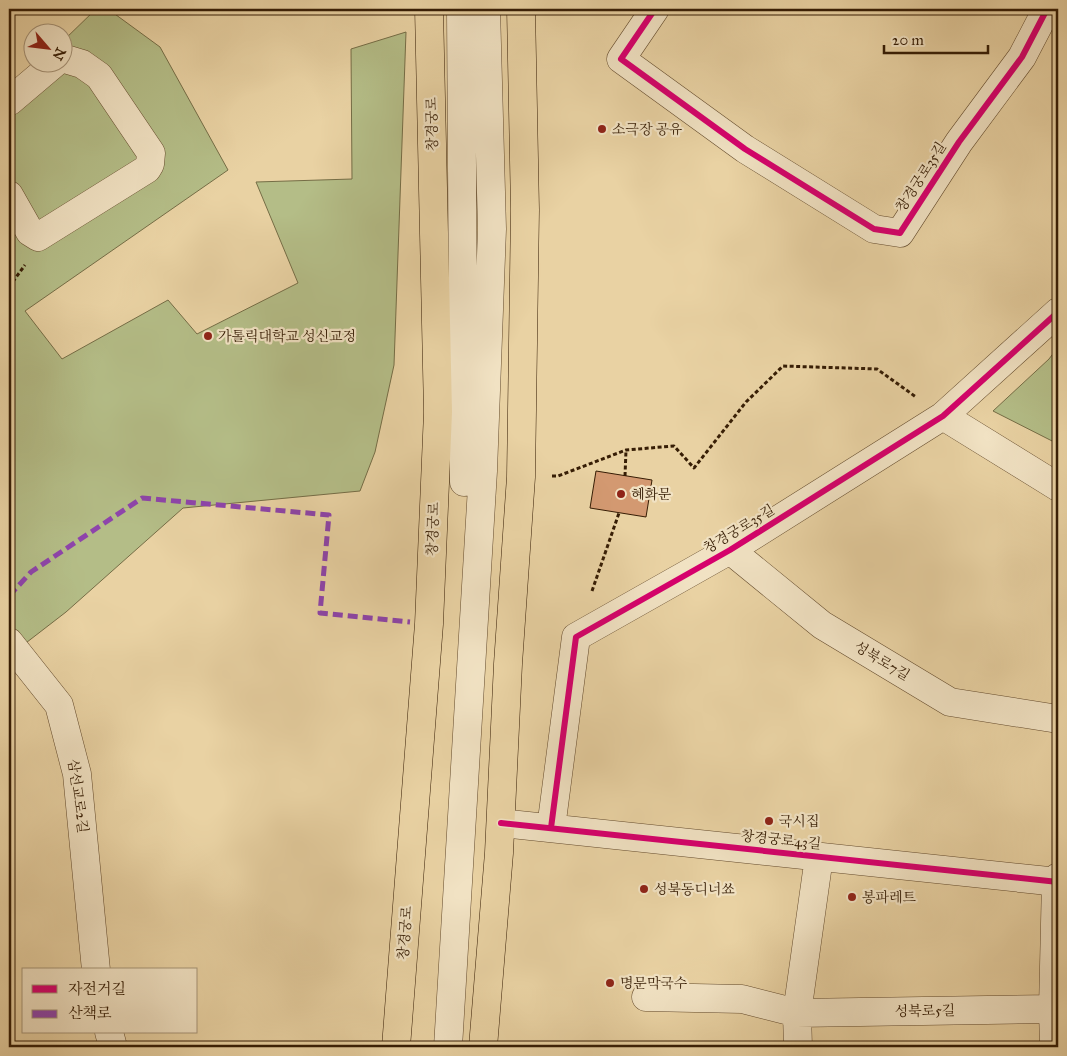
<svg xmlns="http://www.w3.org/2000/svg" width="1067" height="1056" viewBox="0 0 1067 1056" font-family="'IM FELL Great Primer','Noto Serif KR',serif">
  <style>
    .green { fill: #b4bd87; stroke: #756d46 }
    .building { fill: #d39971; stroke: #361d05 }
    .lines { fill: none; stroke-linecap: round; stroke-linejoin: round }
    .minor-casing { stroke: #634a2c; stroke-width: 29 }
    .major-casing { stroke: #361d05; stroke-width: 29 }
    .path { stroke: #361d05; stroke-width: 3; stroke-dasharray: 4 2.5; stroke-linecap: butt }
    .minor { stroke: #f1e2c3; stroke-width: 28 }
    .major { stroke: #e9d2a3; stroke-width: 28 }
    .quiet { stroke: #8e44ad; stroke-width: 5; stroke-dasharray: 10 5; stroke-linecap: butt }
    .cycleway-casing { stroke: #f1e2c3; stroke-width: 9 }
    .cycleway { stroke: #d6006c; stroke-width: 6 }
    .poi-dot { fill: #8f2418; stroke: #f1e2c3; stroke-width: 2 }
    .labels { text-anchor: middle; dominant-baseline: central; stroke-width: 4.5; stroke-linejoin: round; paint-order: stroke }
    .street-label { font-size: 14px; fill: #361d05; stroke: #f1e2c3 }
    .poi-label { font-size: 14px; fill: #361d05; stroke: #f1e2c3; text-anchor: start }
  </style>
  <rect width="100%" height="100%" fill="#e9d2a3"/>
  <filter id="stains"><feTurbulence type="fractalNoise" baseFrequency=".004" numOctaves="4"/><feColorMatrix values="0 0 0 0 .2 0 0 0 0 .09 0 0 0 0 .02 0 0 0 .5 -.17"/></filter>
  <radialGradient id="worn" r=".72"><stop offset=".6" stop-color="#630" stop-opacity="0"/><stop offset="1" stop-color="#630" stop-opacity=".3"/></radialGradient>
  <!-- green -->
  <path class="green" d="M96,9h12l52,38 68,123 -203,141 37,48 106,-59 29,34 101,-51 -42,-101 96,-3 -1,-130 55,-17 -12,333 -19,87 -15,39 -177,17 -117,104 -57,44v-564l53,-30 1,-21z
    M1058,347v97l-65,-33 56,-52z"/>
  <!-- building -->
  <path class="building" d="M596,471l56,9 -6,37 -56,-9z"/>
  <g class="lines">
    <!-- minor casing -->
    <g class="minor-casing">
      <path id="minor" d="M461,9l3,473
        M655,9l-34,50 124,90 129,80 26,4 59,-91 63,-85 25,-48
        M9,100l1,1 46,-39
        M9,195l21,37 8,5 109,-68 3,-5 1,-11 -52,-77 -17,-12 -20,-6
        M943,416l115,71
        M730,550l92,75 128,77 108,17
        M9,642l50,63 18,69 19,196
        M501,823l557,59
        M551,828l25,-191 154,-87 213,-134 115,-104
        M646,997l96,2 55,14 22,-156
        M109,1032l4,15
        M448,1047l35,-576 9,-242 -6,-220
        M798,1047l-1,-34 256,-4
        M1054,1047l-1,-38 3,-128 2,-4"/>
    </g>
    <!-- major casing -->
    <g class="major-casing">
      <path id="major" d="M396,1047l33,-423 9,-212 -9,-403
        M483,1047l16,-194 9,-189 13,-187 4,-267 -4,-201"/>
    </g>
    <!-- path -->
    <path class="path" d="M9,287l16,-22
      M552,476h6l68,-26 48,-4 20,22 52,-66 37,-36 94,3 39,28
      M625,476l1,-26
      M592,591l27,-78"/>
    <!-- minor -->
    <use href="#minor" class="minor"/>
    <!-- major -->
    <use href="#major" class="major"/>
    <!-- quiet -->
    <path class="quiet" d="M9,596l22,-24 111,-74 187,17 -9,98 90,9"/>
    <!-- cycleway casing -->
    <g class="cycleway-casing">
      <path id="cycleway" d="M655,9l-34,50 124,90 129,80 26,4 59,-91 63,-85 25,-48
        M501,823l557,59
        M551,828l25,-191 154,-87 213,-134 115,-104"/>
    </g>
    <!-- cycleway -->
    <use href="#cycleway" class="cycleway"/>
  </g>
  <!-- markers -->
  <g class="poi-dot">
    <circle cx="602" cy="129" r="5"/>
    <circle cx="208" cy="336" r="5"/>
    <circle cx="621" cy="494" r="5"/>
    <circle cx="769" cy="821" r="5"/>
    <circle cx="644" cy="889" r="5"/>
    <circle cx="852" cy="897" r="5"/>
    <circle cx="610" cy="983" r="5"/>
  </g>
  <g class="labels">
    <!-- street labels -->
    <g class="street-label">
      <text transform="translate(432 124) rotate(-91)">창경궁로</text>
      <text transform="translate(921 177) rotate(-57)">창경궁로35길</text>
      <text transform="translate(433 529) rotate(-88)">창경궁로</text>
      <text transform="translate(739 529) rotate(-31)">창경궁로35길</text>
      <text transform="translate(882 661) rotate(31)">성북로7길</text>
      <text transform="translate(78 796) rotate(82)">삼선교로2길</text>
      <text transform="translate(781 840) rotate(6)">창경궁로43길</text>
      <text transform="translate(405 933) rotate(-86)">창경궁로</text>
      <text transform="translate(925 1011) rotate(-1)">성북로5길</text>
    </g>
    <!-- poi labels -->
    <g class="poi-label">
      <text x="612" y="129">소극장 공유</text>
      <text x="218" y="336">가톨릭대학교 성신교정</text>
      <text x="631" y="494">혜화문</text>
      <text x="779" y="821">국시집</text>
      <text x="654" y="889">성북동디너쑈</text>
      <text x="862" y="897">봉파레트</text>
      <text x="620" y="983">명문막국수</text>
    </g>
  </g>
  <!-- margin -->
  <rect width="1067" height="1056" fill="none" stroke="#e9d2a3" stroke-width="30"/>
  <rect x="10" y="10" width="1047" height="1036" fill="none" stroke="#361d05" stroke-width="2.5"/>
  <rect x="15" y="15" width="1037" height="1026" fill="none" stroke="#361d05"/>
  <!-- legend -->
  <rect x="22" y="968" width="175" height="65" fill="#f1e2c3" stroke="#a69377"/>
  <rect x="32" y="985" width="25" height="8" fill="#d6006c" stroke="#a69377"/>
  <text x="68" y="994" font-size="15" fill="#361d05">자전거길</text>
  <rect x="32" y="1010" width="25" height="8" fill="#8e44ad" stroke="#a69377"/>
  <text x="68" y="1018" font-size="15" fill="#361d05">산책로</text>
  <!-- north arrow -->
  <g transform="translate(48 48) rotate(118)"><circle r="24" fill="#f1e2c3" stroke="#a69377"/>
  <path d="M0-4L9 19L0 12L-9 19Z" fill="#8f2418"/>
  <text y="-8" font-size="14" font-weight="bold" text-anchor="middle" fill="#361d05">N</text>
  </g>
  <!-- scale -->
  <path d="M884 45v8h104v-8" fill="none" stroke="#361d05" stroke-width="2.5"/>
  <text x="892" y="45" font-size="15" fill="#361d05" stroke="#f1e2c3" stroke-width="4" paint-order="stroke">20 m</text>
  <rect width="100%" height="100%" filter="url(#stains)"/>
  <rect width="100%" height="100%" fill="url(#worn)"/>
</svg>
